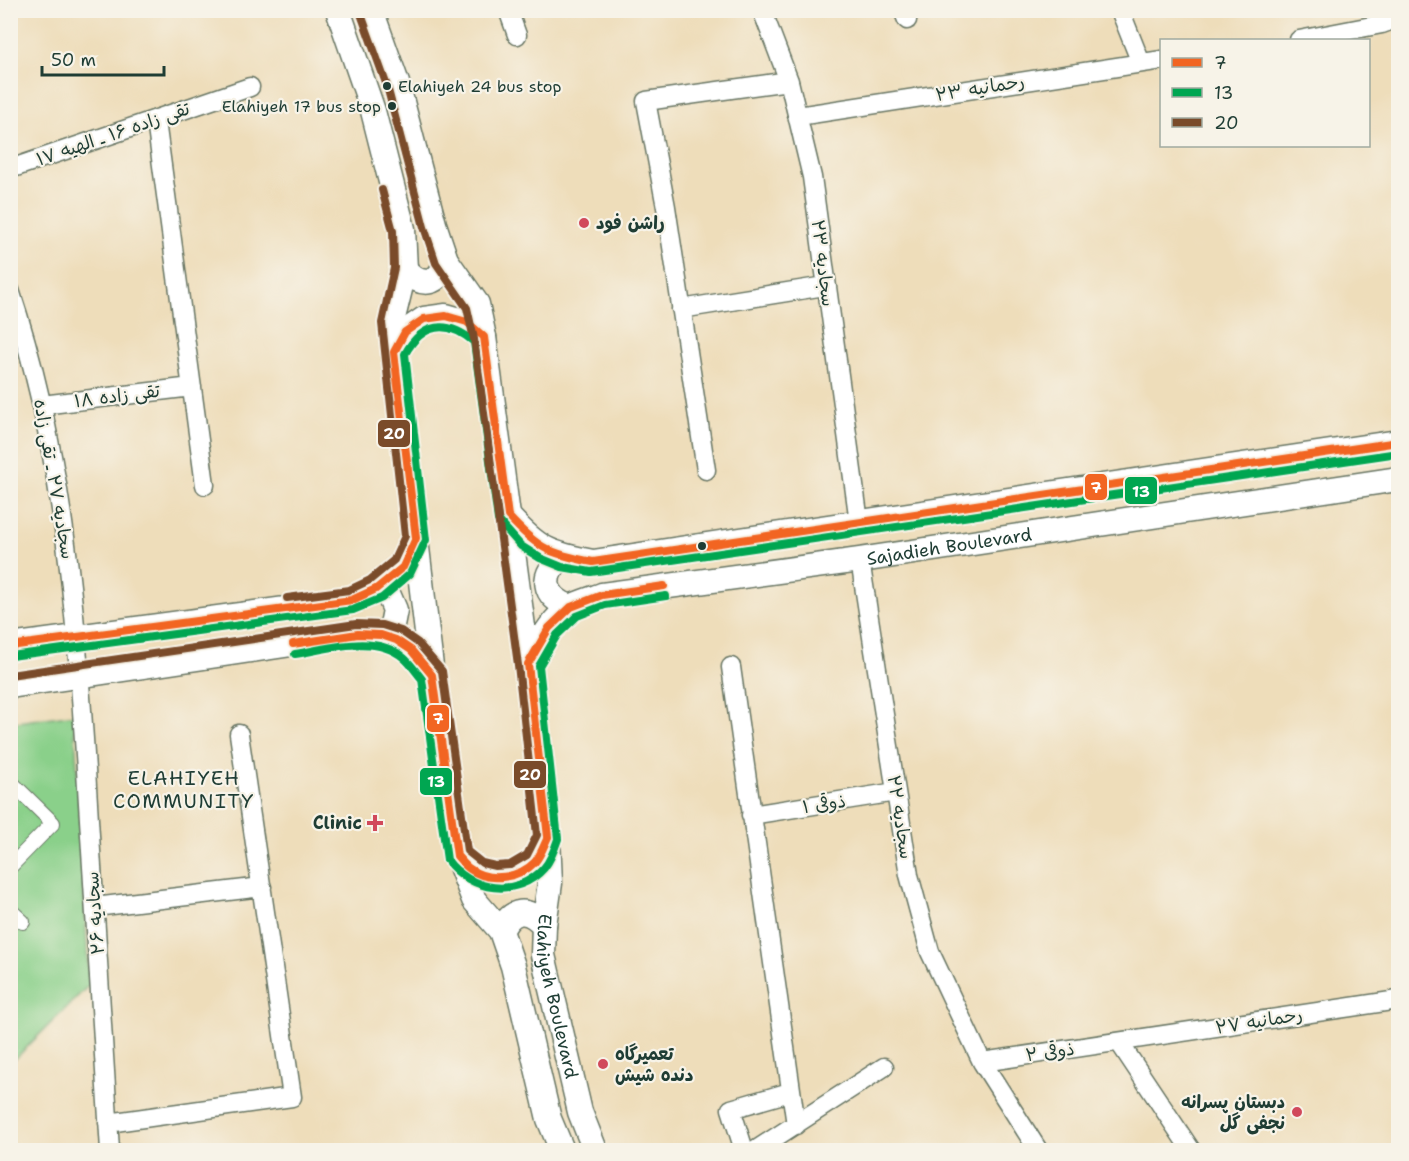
<svg xmlns="http://www.w3.org/2000/svg" width="1409" height="1161" viewBox="0 0 1409 1161" font-family="'Shantell Sans','Playpen Sans Arabic',sans-serif">
  <style>
    .green { fill: #8ad08a; stroke: #54865f; stroke-width: 1.5 }
    .lines { fill: none; stroke-linecap: round; stroke-linejoin: round }
    .pedestrian-casing { stroke: #677563; stroke-width: 16 }
    .minor-casing { stroke: #677563; stroke-width: 21 }
    .secondary-casing { stroke: #677563; stroke-width: 27 }
    .pedestrian { stroke: #fff; stroke-width: 14 }
    .minor { stroke: #fff; stroke-width: 18 }
    .secondary { stroke: #fff; stroke-width: 24 }
    .bus-1-casing { stroke: #f7f3e8; stroke-width: 12 }
    .bus-2-casing { stroke: #f7f3e8; stroke-width: 12 }
    .bus-3-casing { stroke: #f7f3e8; stroke-width: 12 }
    .bus-1 { stroke: #f26522; stroke-width: 8 }
    .bus-2 { stroke: #00a651; stroke-width: 8 }
    .bus-3 { stroke: #7a4b2a; stroke-width: 8 }
    .bus-dot { fill: #1f3d34; stroke: #f7f3e8; stroke-width: 2 }
    .poi-dot { fill: #d1495b; stroke: #f7f3e8; stroke-width: 2 }
    .labels { text-anchor: middle; dominant-baseline: central; stroke-width: 4.5; stroke-linejoin: round; paint-order: stroke }
    .bus-label { font-size: 16px; fill: #1f3d34; stroke: #f7f3e8; text-anchor: start }
    .street-label { font-size: 18px; fill: #1f3d34; stroke: #f7f3e8 }
    .poi-label { font-size: 18px; font-weight: bold; fill: #1f3d34; stroke: #f7f3e8; text-anchor: start }
    .neighbourhood-label { font-size: 20px; letter-spacing: 1.5px; fill: #1f3d34; stroke: #f7f3e8 }
    .line-badge { stroke: #f7f3e8; stroke-width: 2 }
    .badge-label { font-size: 16px; text-anchor: middle; font-weight: bold; fill: #fff }
  </style>
  <rect width="100%" height="100%" fill="#f7f3e8"/>
  <filter id="ink" filterUnits="userSpaceOnUse"><feTurbulence type="fractalNoise" baseFrequency=".0167" numOctaves="2"/><feDisplacementMap in="SourceGraphic" scale="12" xChannelSelector="R" yChannelSelector="G"/><feConvolveMatrix kernelMatrix="1 2 1 2 8 2 1 2 1" color-interpolation-filters="sRGB"/></filter>
  <filter id="wash" filterUnits="userSpaceOnUse"><feTurbulence type="fractalNoise" baseFrequency=".008" numOctaves="4" result="noise"/><feDisplacementMap in="SourceGraphic" scale="24" xChannelSelector="R" yChannelSelector="G"/><feGaussianBlur stdDeviation="1.35" result="paint"/><feColorMatrix in="noise" values="0 0 0 0 0 0 0 0 0 0 0 0 0 0 0 0 0 1.4 0 .05"/><feComposite in="paint" operator="in"/></filter>
  <g filter="url(#wash)">
    <rect width="100%" height="100%" fill="#eeddba"/>
    <!-- green -->
    <path class="green" d="M74,714l15,271 -78,78v-340z"/>
  </g>
  <g filter="url(#ink)">
    <g class="lines">
      <!-- pedestrian casing -->
      <g class="pedestrian-casing">
        <path id="pedestrian" d="M10,781l43,42 -43,44
          M10,910l13,12"/>
      </g>
      <!-- minor casing -->
      <g class="minor-casing">
        <path id="minor" d="M508,10l9,25
          M762,10l27,71 23,96 47,345
          M903,10l4,10
          M1120,10l21,53
          M1299,40l83,-16 16,-6
          M798,116l364,-56
          M156,121l49,364
          M10,169l240,-82
          M10,290c55,165 68,340 78,513 7,116 15,232 22,347
          M681,309l144,-23
          M42,405l150,-18
          M706,470l-40,-263 -20,-106 143,-20
          M860,560l49,315 21,77 52,110 56,88
          M731,667l65,458
          M751,815l145,-23
          M95,907l167,-20
          M1119,1042l72,108
          M982,1062l416,-62
          M108,1123l184,-26 -53,-363
          M744,1150l-13,-41 59,-17
          M756,1150l128,-83"/>
      </g>
      <!-- secondary casing -->
      <g class="secondary-casing">
        <g id="secondary">
          <path d="M338,10l35,101 30,118 2,40 -13,53 2,30 38,323 25,181 17,44 27,31 12,35 36,153 13,31"/>
          <path id="s1" d="M371,10l26,73 37,141 12,36 31,44 7,33 44,327 20,173 2,46 -6,42 -1,30 37,157 15,38"/>
          <path d="M405,269c16,20 35,16 41,-9"/>
          <path d="M394,352l11,-20 19,-13 22,-3 21,6 17,15"/>
          <path d="M508,516c30,33 41,38 85,46l805,-120"/>
          <path d="M565,557c-26,15 -23,41 6,50"/>
          <path d="M376,589l13,7 6,14 -3,15 -11,10"/>
          <path d="M10,646l342,-46 24,-11 27,-22 13,-29"/>
          <path id="s2" d="M528,664c12,-20 22,-44 43,-57 9,-5 21,-8 31,-12l258,-35 538,-81"/>
          <path d="M10,686l348,-52c41,2 49,10 74,41"/>
          <path d="M457,856c4,4 9,9 13,13 18,13 50,10 65,-7 6,-6 9,-17 13,-25"/>
          <path d="M501,931c11,-23 26,-24 43,-6"/>
        </g>
      </g>
      <!-- pedestrian -->
      <use href="#pedestrian" class="pedestrian"/>
      <!-- minor -->
      <use href="#minor" class="minor"/>
      <!-- secondary -->
      <use href="#secondary" class="secondary"/>
      <!-- bus-1 casing -->
      <g class="bus-1-casing">
        <path id="bus-1" d="M293,644l65,-10 23,1 15,5 15,10 21,25 25,181c4,4 8,10 13,13 19,14 50,9 65,-7 6,-7 9,-17 13,-25l-20,-173 21,-36 22,-21 31,-12 62,-9
          M10,646l342,-46 24,-11 27,-22 13,-29 -22,-186 11,-20 19,-13 22,-3 21,6 17,15 24,179c30,33 42,38 85,46l805,-120"/>
      </g>
      <!-- bus-2 casing -->
      <g class="bus-2-casing">
        <path id="bus-2" d="M295,654c33,-5 80,-21 109,4 7,6 12,14 18,21l25,181c23,31 70,39 97,8 7,-8 11,-20 14,-29l-19,-173 18,-31 20,-19 28,-11 61,-9
          M11,656l342,-46 29,-12 28,-24 16,-34 -21,-186c17,-31 42,-35 69,-12l24,178 23,26 19,12 22,9 29,5 807,-119"/>
      </g>
      <!-- bus-3 casing -->
      <g class="bus-3-casing">
        <path id="bus-3" d="M287,598l62,-8 21,-10 24,-20 11,-24 -23,-213 12,-55 -1,-37 -11,-41
          M10,675l346,-51 26,1 19,6 17,12 24,28 25,180 15,12 13,3 15,-1 17,-10 10,-20 -19,-170 -44,-326 -7,-31 -31,-45 -12,-36 -37,-141 -26,-72"/>
      </g>
      <!-- bus-1 -->
      <use href="#bus-1" class="bus-1"/>
      <!-- bus-2 -->
      <use href="#bus-2" class="bus-2"/>
      <!-- bus-3 -->
      <use href="#bus-3" class="bus-3"/>
    </g>
  </g>
  <!-- markers -->
  <g class="bus-dot">
    <circle cx="387" cy="86" r="5"/>
    <circle cx="392" cy="106" r="5"/>
    <circle cx="702" cy="546" r="5"/>
  </g>
  <g class="poi-dot">
    <circle cx="584" cy="223" r="6"/>
    <path d="M372 814h6v6h6v6h-6v6h-6v-6h-6v-6h6z"/>
    <circle cx="603" cy="1064" r="6"/>
    <circle cx="1297" cy="1112" r="6"/>
  </g>
  <g class="labels">
    <!-- bus labels -->
    <g class="bus-label">
      <text x="398" y="86">Elahiyeh 24 bus stop</text>
      <text x="381" y="106" text-anchor="end">Elahiyeh 17 bus stop</text>
    </g>
    <!-- street labels -->
    <g class="street-label">
      <text transform="translate(980 88) rotate(-9)">رحمانیه ۲۳</text>
      <text transform="translate(113 134) rotate(-19)">تقی زاده ۱۶ ـ الهیه ۱۷</text>
      <text transform="translate(823 263) rotate(83)">سجادیه ۲۳</text>
      <text transform="translate(117 396) rotate(-7)">تقی زاده ۱۸</text>
      <text transform="translate(54 479) rotate(80)">سجادیه ۲۷ ـ تقی زاده</text>
      <text stroke="none"><textPath href="#s2" startOffset="456">Sajadieh Boulevard</textPath></text>
      <text transform="translate(824 804) rotate(-9)">ذوقی ۱</text>
      <text transform="translate(900 817) rotate(81)">سجادیه ۲۲</text>
      <text transform="translate(95 913) rotate(-94)">سجادیه ۲۶</text>
      <text stroke="none"><textPath href="#s1" startOffset="1014">Elahiyeh Boulevard</textPath></text>
      <text transform="translate(1259 1021) rotate(-9)">رحمانیه ۲۷</text>
      <text transform="translate(1050 1052) rotate(-8)">ذوقی ۲</text>
    </g>
    <!-- poi labels -->
    <g class="poi-label">
      <text x="596" y="223">راشن فود</text>
      <text x="362" y="823" text-anchor="end">Clinic</text>
      <text x="615" y="1054">تعمیرگاه<tspan x="615" dy="21">دنده شیش</tspan></text>
      <text x="1285" y="1102" text-anchor="end">دبستان پسرانه<tspan x="1285" dy="21">نجفی گل</tspan></text>
    </g>
    <!-- neighbourhood labels -->
    <g class="neighbourhood-label">
      <text x="184" y="778">ELAHIYEH<tspan x="184" dy="23">COMMUNITY</tspan></text>
    </g>
  </g>
  <g class="line-badge">
    <rect x="377" y="419" width="34" height="29" rx="6" fill="#7a4b2a"/>
    <rect x="1084" y="473" width="24" height="28" rx="6" fill="#f26522"/>
    <rect x="1124" y="476" width="34" height="29" rx="6" fill="#00a651"/>
    <rect x="426" y="704" width="24" height="29" rx="6" fill="#f26522"/>
    <rect x="513" y="760" width="34" height="29" rx="6" fill="#7a4b2a"/>
    <rect x="419" y="767" width="34" height="29" rx="6" fill="#00a651"/>
  </g>
  <g class="badge-label">
    <text x="394" y="439">20</text>
    <text x="1096" y="493">7</text>
    <text x="1141" y="497">13</text>
    <text x="438" y="724">7</text>
    <text x="530" y="780">20</text>
    <text x="436" y="787">13</text>
  </g>
  <!-- margin -->
  <rect width="1409" height="1161" fill="none" stroke="#f7f3e8" stroke-width="36"/>
  <!-- legend -->
  <rect x="1160" y="39" width="210" height="108" fill="#f7f3e8" stroke="#a1aaa0" stroke-width="1.5"/>
  <rect x="1172" y="58" width="30" height="9" fill="#f26522" stroke="#a1aaa0" stroke-width="1.5"/>
  <text x="1214" y="69" font-size="18" fill="#1f3d34">7</text>
  <rect x="1172" y="88" width="30" height="9" fill="#00a651" stroke="#a1aaa0" stroke-width="1.5"/>
  <text x="1214" y="99" font-size="18" fill="#1f3d34">13</text>
  <rect x="1172" y="118" width="30" height="9" fill="#7a4b2a" stroke="#a1aaa0" stroke-width="1.5"/>
  <text x="1214" y="129" font-size="18" fill="#1f3d34">20</text>
  <!-- scale -->
  <path d="M42 66v9h122v-9" fill="none" stroke="#1f3d34" stroke-width="3"/>
  <text x="51" y="66" font-size="18" fill="#1f3d34" stroke="#f7f3e8" stroke-width="4.5" paint-order="stroke">50 m</text>
</svg>
